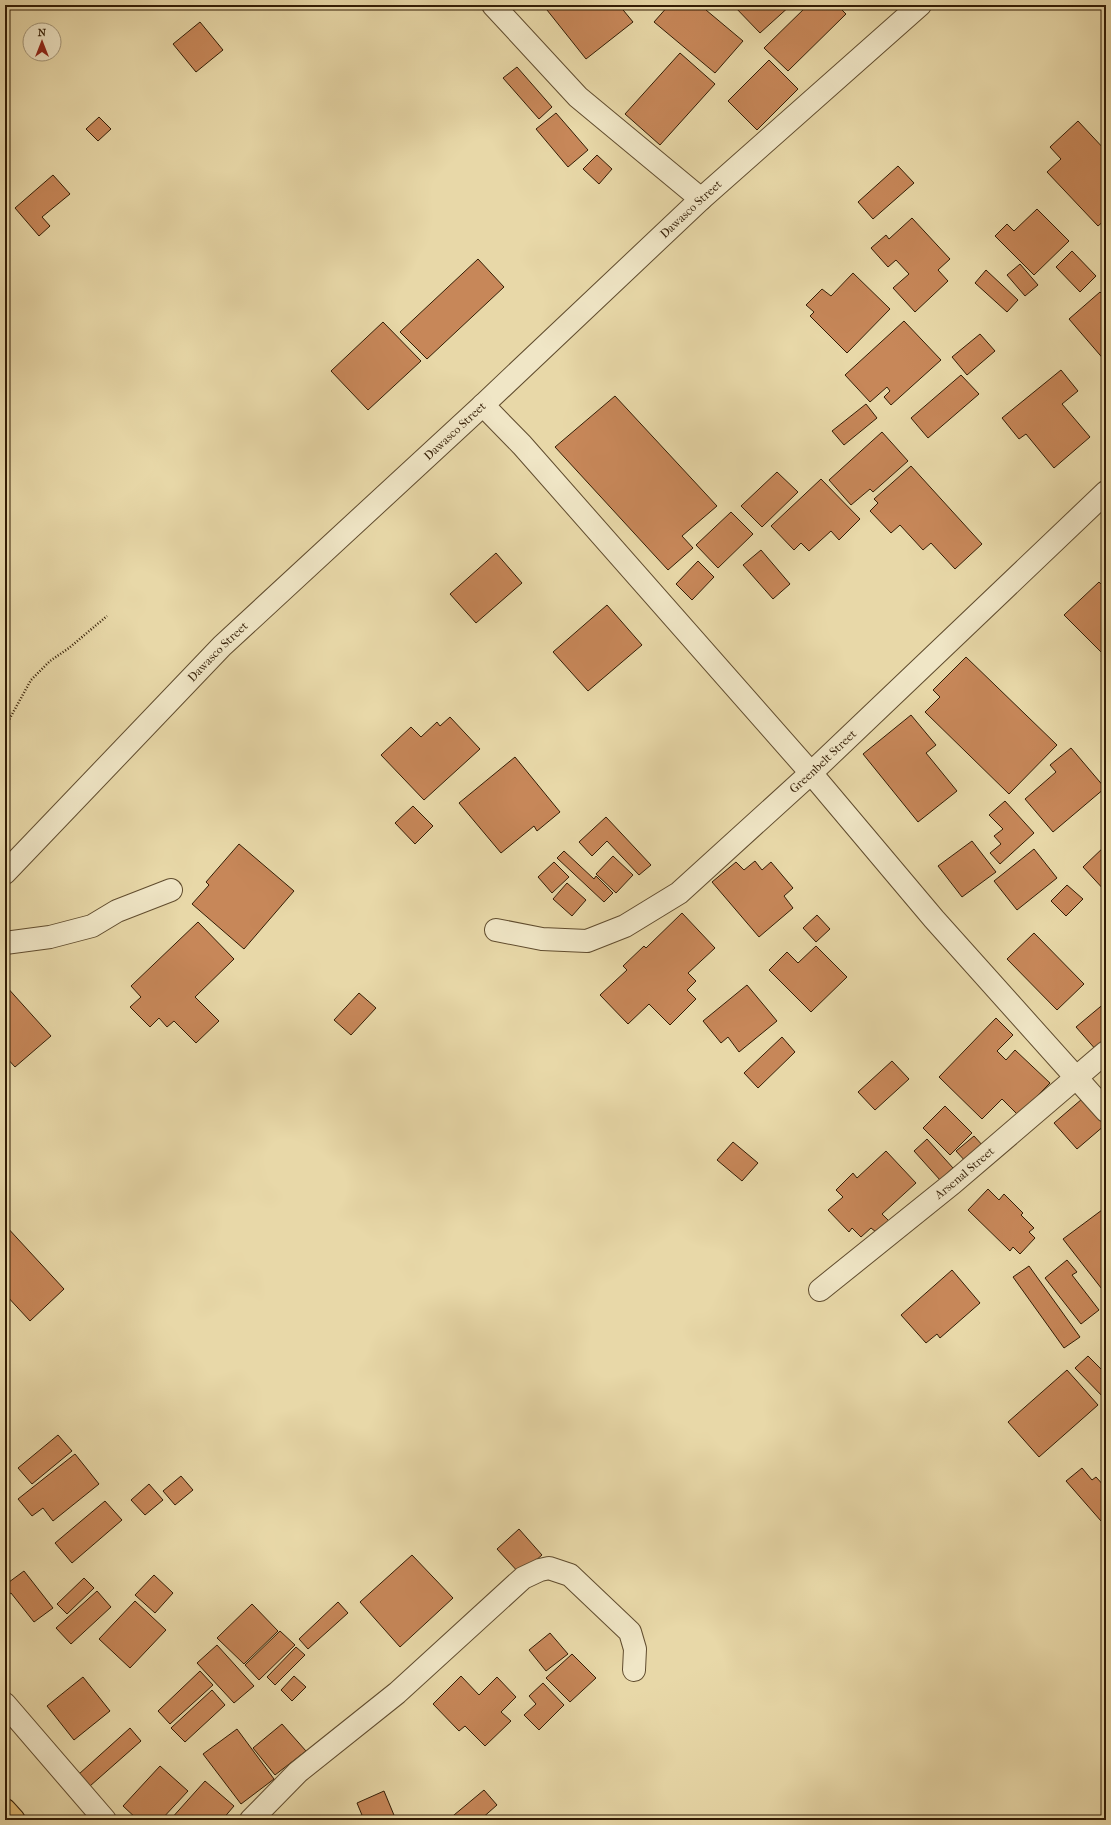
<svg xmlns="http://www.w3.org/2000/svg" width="1111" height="1825" viewBox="0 0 1111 1825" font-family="'IM FELL French Canon',serif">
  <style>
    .building { fill: #c78759; stroke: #331d05 }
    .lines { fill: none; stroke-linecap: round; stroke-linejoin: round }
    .street-casing { stroke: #604c2e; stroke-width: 24 }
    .highway-casing { stroke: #331d05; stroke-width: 24 }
    .path { stroke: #331d05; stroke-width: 2.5; stroke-dasharray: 1 2; stroke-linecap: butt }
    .street { stroke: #f0e6c6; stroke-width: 22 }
    .highway { stroke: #e4bc74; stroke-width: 22 }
    .labels { text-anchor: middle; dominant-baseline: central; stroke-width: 4; stroke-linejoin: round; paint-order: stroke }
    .street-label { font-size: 12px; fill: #331d05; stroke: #f0e6c6 }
  </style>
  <rect width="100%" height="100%" fill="#e8d8a8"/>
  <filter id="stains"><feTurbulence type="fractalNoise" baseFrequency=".005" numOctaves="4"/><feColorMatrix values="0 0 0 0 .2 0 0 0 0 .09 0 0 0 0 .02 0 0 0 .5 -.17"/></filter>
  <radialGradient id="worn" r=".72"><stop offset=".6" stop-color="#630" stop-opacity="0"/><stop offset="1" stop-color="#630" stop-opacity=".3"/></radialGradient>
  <!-- building -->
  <path class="building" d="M543,5h76l14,17 -47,37z
    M669,5h41l-4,5 37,31 -28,32 -61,-51z
    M733,5h58l-31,28z
    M808,5h29l9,9 -58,57 -24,-23z
    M200,22l23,28 -27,22 -23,-28z
    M680,53l35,31 -55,61 -35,-31z
    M769,60l29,29 -41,41 -29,-29z
    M517,67l35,40 -13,12 -36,-41z
    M556,113l32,37 -20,17 -32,-38z
    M99,117l12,12 -13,12 -12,-12z
    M1078,121l28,30v68l-8,7 -51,-54 14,-13 -11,-12z
    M597,155l15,14 -13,15 -16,-15z
    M898,166l16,17 -41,36 -15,-17z
    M53,175l17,19 -28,23 8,9 -11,10 -24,-28z
    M1037,209l32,32 -35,34 -39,-39 12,-12 7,7z
    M912,218l38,41 -12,11 10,11 -33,31 -22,-24 16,-14 -13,-14 -8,7 -17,-19 15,-13 3,4z
    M1072,251l24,25 -16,16 -24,-25z
    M478,259l26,28 -77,72 -27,-27z
    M1020,264l18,21 -13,11 -18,-21z
    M986,270l32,30 -11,12 -32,-29z
    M853,273l37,36 -43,44 -37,-37 4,-4 -8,-7 16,-16 9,7z
    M1100,292l6,6v64l-37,-43z
    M904,321l37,39 -50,45 -7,-8 6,-6 -3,-4 -17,15 -25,-27z
    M383,322l38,39 -53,49 -37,-39z
    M980,334l15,17 -28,24 -15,-18z
    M1061,370l17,21 -16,13 28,33 -36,31 -28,-34 -7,5 -17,-21z
    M961,375l18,19 -51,44 -17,-20z
    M615,396l102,110 -35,30 11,12 -25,22 -113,-123z
    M866,404l11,14 -33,27 -12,-14z
    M882,432l26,29 -35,31 -3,-3 -19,16 -22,-25z
    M911,466l71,78 -27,25 -24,-26 -8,7 -23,-25 -9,8 -21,-22 8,-8 -4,-4z
    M777,472l21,20 -36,35 -21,-21z
    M821,479l39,40 -21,21 -8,-9 -22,20 -8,-8 -7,7 -23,-24z
    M731,512l22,22 -35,34 -22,-23z
    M761,550l29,34 -17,15 -30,-34z
    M496,553l26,30 -46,40 -26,-29z
    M698,561l16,16 -22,23 -16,-16z
    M1099,582l7,7v68l-42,-42z
    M607,605l35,40 -54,46 -35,-39z
    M966,657l91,88 -48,49 -84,-82 15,-15 -7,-7z
    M911,715l25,30 -10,8 31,38 -39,31 -55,-68z
    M450,717l30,32 -56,51 -43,-45 30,-28 10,10 16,-15 3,4z
    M1071,748l34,40 -52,44 -28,-33 31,-27 -6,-7z
    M515,757l45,55 -23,19 -3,-5 -33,27 -42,-50z
    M1005,801l29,32 -34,31 -10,-11 11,-9 -7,-8 9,-7 -14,-14z
    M413,806l20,20 -18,18 -20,-21z
    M606,817l45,48 -12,10 -32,-34 -15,15 -13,-14z
    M972,841l24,31 -34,25 -24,-31z
    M239,844l55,47 -50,58 -52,-45 17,-19 -3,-3z
    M1106,845v47l-23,-25z
    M1034,849l23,29 -40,32 -23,-29z
    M564,851l30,28 2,-3 17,17 -9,9 -47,-44z
    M613,856l20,19 -17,18 -20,-19z
    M755,861l7,9 9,-8 22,26 -9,8 9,12 -34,29 -47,-55 24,-20 8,8z
    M554,862l15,15 -17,16 -14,-16z
    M567,883l19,17 -14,16 -19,-17z
    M1067,885l16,14 -17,17 -15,-15z
    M682,913l33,35 -27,25 8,8 -9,9 9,9 -26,26 -21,-21 -21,20 -28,-29 27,-25 -4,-4 21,-20 2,2z
    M817,915l13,14 -14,13 -13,-14z
    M198,922l36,37 -39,38 24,24 -23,22 -22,-22 -7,6 -8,-9 -9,9 -20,-20 11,-10 -10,-11z
    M1034,933l50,51 -27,26 -50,-51z
    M816,946l31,31 -36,35 -42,-42 18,-18 11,11z
    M5,985l46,51 -36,31 -10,-11z
    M747,985l30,36 -38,31 -11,-15 -7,6 -18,-22z
    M359,993l17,15 -25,27 -17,-15z
    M1106,1002v41l-9,8 -21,-24z
    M996,1018l17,17 -16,16 9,9 9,-10 35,33 -32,32 -16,-16 -20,20 -43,-42z
    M782,1037l13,15 -37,36 -14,-15z
    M892,1061l17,18 -34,31 -17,-18z
    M1082,1099l23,26 -28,24 -23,-26z
    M945,1106l27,27 -22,22 -27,-27z
    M974,1136l10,11 -17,16 -11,-12z
    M927,1139l26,29 -13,12 -26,-29z
    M733,1142l25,21 -16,18 -25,-21z
    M886,1151l30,32 -34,31 7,7 -13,11 -5,-4 -10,9 -9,-9 -3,4 -21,-22 15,-13 -7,-7 17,-17 4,5z
    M988,1189l11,11 5,-6 19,19 -2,2 13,13 -5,4 6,6 -15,16 -7,-7 -3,4 -42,-41z
    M1106,1207v85l-1,1 -42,-54z
    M5,1225l59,64 -34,32 -25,-27z
    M1067,1260l10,12 -5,3 27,35 -18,14 -36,-46z
    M1029,1266l51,71 -16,11 -51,-71z
    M952,1270l28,33 -40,35 -3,-4 -11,9 -25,-28z
    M1088,1356l18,18v26l-31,-32z
    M1067,1370l31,35 -59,52 -31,-35z
    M58,1435l14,16 -40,33 -14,-16z
    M75,1454l24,30 -46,37 -10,-13 -11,8 -14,-17z
    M1082,1468l10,12 4,-3 10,11v4l-4,3 4,5v17l-5,4 -35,-40z
    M181,1476l12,14 -18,15 -12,-14z
    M149,1484l14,16 -18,15 -14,-15z
    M105,1501l17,19 -50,43 -17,-20z
    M519,1529l23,26 -22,19 -23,-25z
    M412,1555l41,43 -53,49 -40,-45z
    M24,1571l29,37 -19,14 -23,-29 -6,4v-12z
    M154,1575l19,18 -18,20 -20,-18z
    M84,1578l10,10 -27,26 -10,-10z
    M97,1591l14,16 -40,37 -15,-16z
    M135,1601l31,29 -36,38 -31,-29z
    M338,1602l10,11 -40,36 -9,-10z
    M252,1604l26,27 -34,33 -27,-26z
    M280,1631l15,14 -36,35 -14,-15z
    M550,1633l18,21 -22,17 -17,-21z
    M217,1645l37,41 -20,17 -37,-40z
    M296,1647l9,8 -30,30 -8,-8z
    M572,1654l24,24 -26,24 -24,-24z
    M200,1671l13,14 -43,39 -12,-13z
    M294,1676l12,11 -14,14 -11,-11z
    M461,1676l18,19 18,-18 19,20 -15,15 10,9 -26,25 -20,-20 -6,5 -26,-27z
    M83,1677l27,34 -36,29 -27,-34z
    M543,1683l21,22 -25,25 -15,-15 12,-11 -7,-8z
    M212,1690l13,15 -40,37 -14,-14z
    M282,1724l24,27 -31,24 -22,-27z
    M130,1728l11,13 -51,45 -11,-12z
    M237,1729l37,50 -33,25 -38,-50z
    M160,1766l28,25 -27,29h-23l-15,-14z
    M205,1781l29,25 -12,14h-52z
    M484,1790l13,15 -17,15h-32z
    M384,1791l12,29h-32l-7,-17z"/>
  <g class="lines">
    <!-- street casing -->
    <g class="street-casing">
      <g id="street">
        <path d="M493,5l85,92 123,102"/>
        <path d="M483,405l39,40 289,328 123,146 172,192"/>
        <path id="s1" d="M5,873l217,-227 261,-241 218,-206 219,-194"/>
        <path id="s2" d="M496,930l46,9 45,2 38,-15 54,-33 132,-120 295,-281"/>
        <path d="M5,943l45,-6 42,-11 25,-15 54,-21"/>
        <path id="s3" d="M820,1290l133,-107 153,-131"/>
        <path d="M5,1704l100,116"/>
        <path d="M251,1820l47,-48 99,-79 126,-115 17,-8 9,-2 21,7 60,57 5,17 -1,21"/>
      </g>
    </g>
    <!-- highway casing -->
    <g class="highway-casing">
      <path id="highway" d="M5,1810l9,10"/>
    </g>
    <!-- path -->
    <path class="path" d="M5,727l26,-47 19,-19 19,-13 38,-32"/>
    <!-- street -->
    <use href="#street" class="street"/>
    <!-- highway -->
    <use href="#highway" class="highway"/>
  </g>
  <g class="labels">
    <!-- street labels -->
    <g class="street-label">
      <text stroke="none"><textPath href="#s1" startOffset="955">Dawasco Street</textPath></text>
      <text stroke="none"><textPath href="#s1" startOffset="631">Dawasco Street</textPath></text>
      <text stroke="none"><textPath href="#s1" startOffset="307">Dawasco Street</textPath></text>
      <text stroke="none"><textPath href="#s2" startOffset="391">Greenbelt Street</textPath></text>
      <text stroke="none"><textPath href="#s3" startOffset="186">Arsenal Street</textPath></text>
    </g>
  </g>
  <!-- margin -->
  <rect width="1111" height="1825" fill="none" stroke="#e8d8a8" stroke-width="20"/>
  <rect x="6" y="6" width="1099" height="1813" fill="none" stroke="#331d05" stroke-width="2"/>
  <rect x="10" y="10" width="1091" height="1805" fill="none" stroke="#331d05"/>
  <!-- north arrow -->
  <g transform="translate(42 42)"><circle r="19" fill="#f0e6c6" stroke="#a49679"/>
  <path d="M0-3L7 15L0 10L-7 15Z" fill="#8f2418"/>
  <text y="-6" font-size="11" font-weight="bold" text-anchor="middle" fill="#331d05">N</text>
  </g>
  <rect width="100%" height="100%" filter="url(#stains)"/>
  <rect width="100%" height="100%" fill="url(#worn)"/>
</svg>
